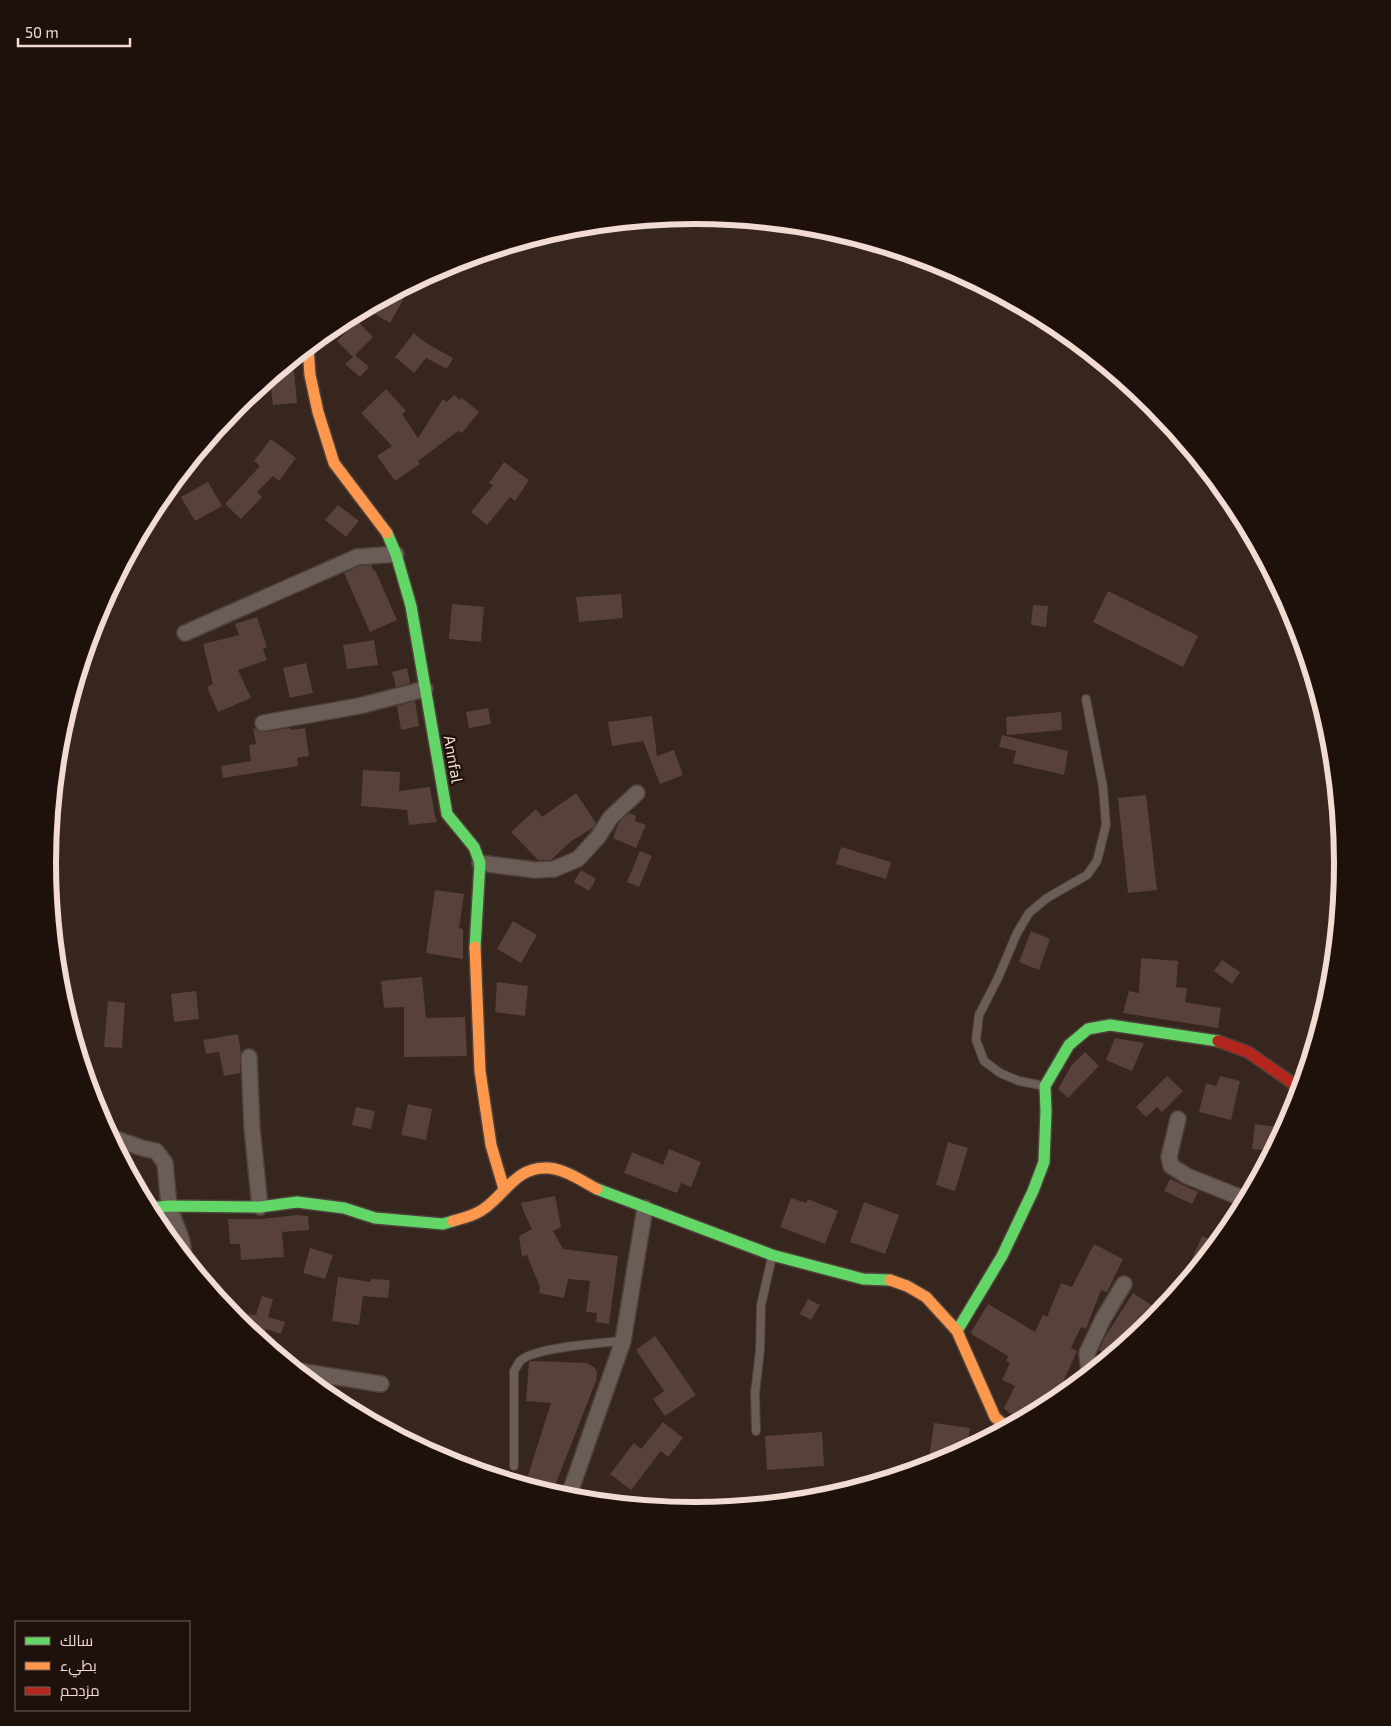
<svg xmlns="http://www.w3.org/2000/svg" width="1391" height="1726" viewBox="0 0 1391 1726" font-family="'Exo 2',Cairo,sans-serif">
  <style>
    .building { fill: #58403c }
    .lines { fill: none; stroke-linecap: round; stroke-linejoin: round }
    .lane-casing { stroke: #4f413b; stroke-width: 10 }
    .street-casing { stroke: #4f413b; stroke-width: 18 }
    .fast-casing { stroke: #4f413b; stroke-width: 14 }
    .slow-casing { stroke: #4f413b; stroke-width: 14 }
    .jam-casing { stroke: #4f413b; stroke-width: 14 }
    .lane { stroke: #6a5c57; stroke-width: 8 }
    .street { stroke: #6a5c57; stroke-width: 15 }
    .fast { stroke: #63d668; stroke-width: 11 }
    .slow { stroke: #ff974d; stroke-width: 11 }
    .jam { stroke: #b3261e; stroke-width: 11 }
    .labels { text-anchor: middle; dominant-baseline: central; stroke-width: 4.5; stroke-linejoin: round; paint-order: stroke }
    .street-label { font-size: 16px; fill: #f1dbd2; stroke: #1e100a }
    .rim { fill: none; stroke: #f1dbd2; stroke-width: 6 }
  </style>
  <rect width="100%" height="100%" fill="#36261e"/>
  <!-- building -->
  <path class="building" d="M395,293l9,5 -14,25 -25,-15z
    M357,321l16,16 -18,18 14,12 -9,10 -15,-13 8,-7 -16,-16z
    M414,333l12,10 27,15 -6,11 -21,-11 -12,15 -19,-16z
    M294,371l3,32 -24,2 -3,-27 6,-5z
    M386,389l20,22 -4,3 16,24 25,-39 4,3 7,-7 6,5 2,-2 17,14 -17,21 -4,-2 -40,30 2,3 -25,17 -18,-25 15,-10 -31,-33z
    M271,439l25,19 -17,23 -6,-5 -16,16 5,5 -21,22 -16,-15 35,-38 -6,-5z
    M504,462l25,18 -14,21 -5,-4 -23,28 -16,-13 22,-27 -4,-2z
    M208,482l14,24 -27,15 -14,-24z
    M338,505l21,16 -13,16 -21,-17z
    M371,565l3,6 1,-1 22,50 -27,12 -26,-59 15,-7z
    M1108,591l90,45 -15,31 -90,-45z
    M621,594l2,24 -44,4 -3,-25z
    M452,604l32,3 -3,35 -32,-3z
    M1033,605l15,1 -2,21 -15,-2z
    M257,617l10,30 -4,2 4,11 -29,10 13,28 -33,14 -11,-25 6,-3 -10,-40 36,-9 -4,-11z
    M374,640l4,25 -31,4 -4,-24z
    M306,663l7,30 -23,5 -7,-30z
    M407,668l3,15 -14,4 -4,-15z
    M415,701l4,25 -18,4 -4,-24z
    M488,708l3,16 -22,4 -3,-16z
    M1061,712l1,18 -55,5 -1,-18z
    M652,716l5,40 17,-6 9,25 -23,9 -17,-43 -31,5 -4,-24z
    M253,728l11,4 26,-4 1,2 14,-2 4,28 -12,2 1,8 -75,12 -2,-12 30,-5 -2,-16 7,-1z
    M1002,735l66,16 -4,24 -51,-12 3,-12 -17,-4z
    M363,770l37,2 -1,19 31,-4 5,29 2,6 -28,3 -2,-15 -46,-4z
    M576,793l20,30 -2,4 -24,15 -19,18h-13l-27,-28 25,-23 6,8z
    M1146,795l11,95 -29,3 -10,-95z
    M629,813l7,3 -1,5 11,4 -10,23 -23,-10 6,-16z
    M841,847l50,15 -5,17 -50,-15z
    M640,851l12,5 -13,31 -12,-5z
    M581,870l15,9 -7,12 -15,-9z
    M435,890l29,4 -5,34 4,1v30l-37,-6z
    M513,921l24,14 -16,28 -24,-14z
    M1031,931l19,8 -11,31 -20,-8z
    M1141,958l37,3 -2,26 11,1 -2,14 36,6 -3,20 -95,-15 6,-22 10,2z
    M1222,960l18,12 -8,12 -18,-13z
    M422,977l4,41 39,-1 2,39 -63,1v-50l-20,1 -3,-27z
    M497,982l31,4 -3,30 -30,-4z
    M196,991l3,28 -25,3 -3,-28z
    M108,1001l17,2 -3,45 -18,-1z
    M238,1034l3,18 -1,5v16l-16,3 -5,-24 -13,2 -3,-14z
    M1115,1038l29,5 -12,28 -26,-11z
    M1085,1052l14,14 -31,32 -10,-9 13,-23z
    M1167,1076l16,15 -21,21 -5,-5 -11,10 -10,-10z
    M1220,1076l20,5 -9,39 -32,-8 7,-29 10,3z
    M408,1104l24,5 -6,31 -25,-5z
    M356,1107l19,4 -4,18 -19,-4z
    M1255,1124l30,4 -12,23 -21,-2z
    M948,1142l20,6 -13,43 -19,-6z
    M669,1149l32,13 -10,25 -10,-4 -4,10 -53,-20 8,-21 31,13z
    M1170,1179l28,13 -6,12 -28,-13z
    M555,1196l6,31 -8,4 10,18 55,7 -9,68 -13,-2 1,-9 -11,-1 4,-31 -22,-2 -4,19 -25,-5 1,-6 -13,-32 -5,2 -3,-21 13,-7 -9,-19 -2,-7z
    M791,1198l15,5 2,-4 30,12 -13,33 -45,-17z
    M864,1202l35,13 -14,39 -35,-12z
    M297,1215l11,1 1,14 -27,2 2,25 -43,3 -1,-16h-10l-2,-25h34z
    M1202,1236l16,7 -33,40 -3,-1z
    M1094,1244l29,15 -16,33 -6,-2 -15,39 -5,-2 -10,21 6,3 -23,52 -31,16 -15,-7 -4,-4 11,-22 -13,-6 8,-17 -4,-2 2,-5 -35,-21 -2,-3 17,-28 47,28 8,-17 4,2 14,-34 11,4z
    M310,1248l23,7 -8,24 -22,-6z
    M338,1277l32,5 1,-3 19,1 -2,18 -25,-2 -4,29 -27,-4z
    M1133,1293l26,17 -9,14 -40,33 -11,-7 6,-13z
    M262,1296l11,3 -5,18 17,5 -4,12 -15,-5 -1,15 -28,-23 -7,-8 26,2z
    M808,1299l12,6 -9,15 -11,-6z
    M655,1336l41,59 -31,21 -12,-17 11,-8 -28,-41z
    M532,1361l55,2 8,5 2,5 -1,8 -44,112 -27,-8 26,-82 -25,-2 3,-39z
    M663,1422l20,16 -15,19 -7,-6 -30,39 -21,-16 24,-31 7,6z
    M934,1423l36,5 -3,21 -24,13 -15,4z
    M822,1432l2,34 -57,4 -2,-34z"/>
  <g class="lines">
    <!-- lane casing -->
    <g class="lane-casing">
      <path id="lane" d="M1045,1086l-26,-5 -19,-8 -16,-12 -8,-21 3,-25 19,-37 19,-45 12,-20 18,-15 40,-23 10,-14 9,-36 -3,-38 -17,-88
        M756,1431l-1,-38 5,-43 1,-45 11,-48
        M514,1466v-95c2,-3 4,-7 6,-10 14,-14 82,-18 103,-20"/>
    </g>
    <!-- street casing -->
    <g class="street-casing">
      <path id="street" d="M185,633l172,-76 39,-3
        M263,723l96,-17 66,-17
        M480,863l55,7 19,-1 24,-10 20,-22 13,-20 26,-24
        M249,1057l3,71 8,79
        M1178,1119l-9,38 2,9 16,10 60,24
        M111,1137l31,11 14,3 9,12 4,43 13,35 2,16
        M298,1371l83,13
        M1089,1374l-2,-21 16,-34 21,-35
        M568,1498l55,-157 22,-133"/>
    </g>
    <!-- fast casing -->
    <g class="fast-casing">
      <path id="fast" d="M387,533l9,21 15,52 36,208 27,33 6,16 -5,84
        M597,1189l175,66 91,24 27,1
        M149,1208l20,-2 91,1 37,-5 47,6 31,10 68,6 10,-3
        M957,1331l45,-75 31,-65 11,-29 2,-51 -1,-25 24,-41 19,-16 22,-4 108,16"/>
    </g>
    <!-- slow casing -->
    <g class="slow-casing">
      <path id="slow" d="M308,347l2,28 8,37 16,51 53,70
        M475,947l5,124 11,74 13,44
        M453,1221c11,-3 23,-6 32,-13 21,-15 32,-42 63,-40 17,1 34,13 49,21
        M890,1280l17,6 19,11 31,34 38,86 12,11"/>
    </g>
    <!-- jam casing -->
    <g class="jam-casing">
      <path id="jam" d="M1218,1041l30,11 53,37"/>
    </g>
    <!-- lane -->
    <use href="#lane" class="lane"/>
    <!-- street -->
    <use href="#street" class="street"/>
    <!-- fast -->
    <use href="#fast" class="fast"/>
    <!-- slow -->
    <use href="#slow" class="slow"/>
    <!-- jam -->
    <use href="#jam" class="jam"/>
  </g>
  <g class="labels">
    <!-- street labels -->
    <g class="street-label">
      <text transform="translate(454 759) rotate(80)">Annfal</text>
    </g>
  </g>
  <!-- crop -->
  <path d="M0 0H1391V1726H0ZM56 863a639 639 0 1 1 1278 0a639 639 0 1 1-1278 0Z" fill="#1e100a" fill-rule="evenodd"/>
  <path class="rim" d="M56 863a639 639 0 1 1 1278 0a639 639 0 1 1-1278 0Z"/>
  <!-- legend -->
  <rect x="15" y="1621" width="175" height="90" fill="#1e100a" stroke="#72615a"/>
  <rect x="25" y="1637" width="25" height="8" fill="#63d668" stroke="#72615a"/>
  <text x="60" y="1646" font-size="15" fill="#f1dbd2">سالك</text>
  <rect x="25" y="1662" width="25" height="8" fill="#ff974d" stroke="#72615a"/>
  <text x="60" y="1671" font-size="15" fill="#f1dbd2">بطيء</text>
  <rect x="25" y="1687" width="25" height="8" fill="#b3261e" stroke="#72615a"/>
  <text x="60" y="1696" font-size="15" fill="#f1dbd2">مزدحم</text>
  <!-- scale -->
  <path d="M18 38v8h112v-8" fill="none" stroke="#f1dbd2" stroke-width="2.5"/>
  <text x="25" y="38" font-size="15" fill="#f1dbd2" stroke="#1e100a" stroke-width="4" paint-order="stroke">50 m</text>
</svg>
